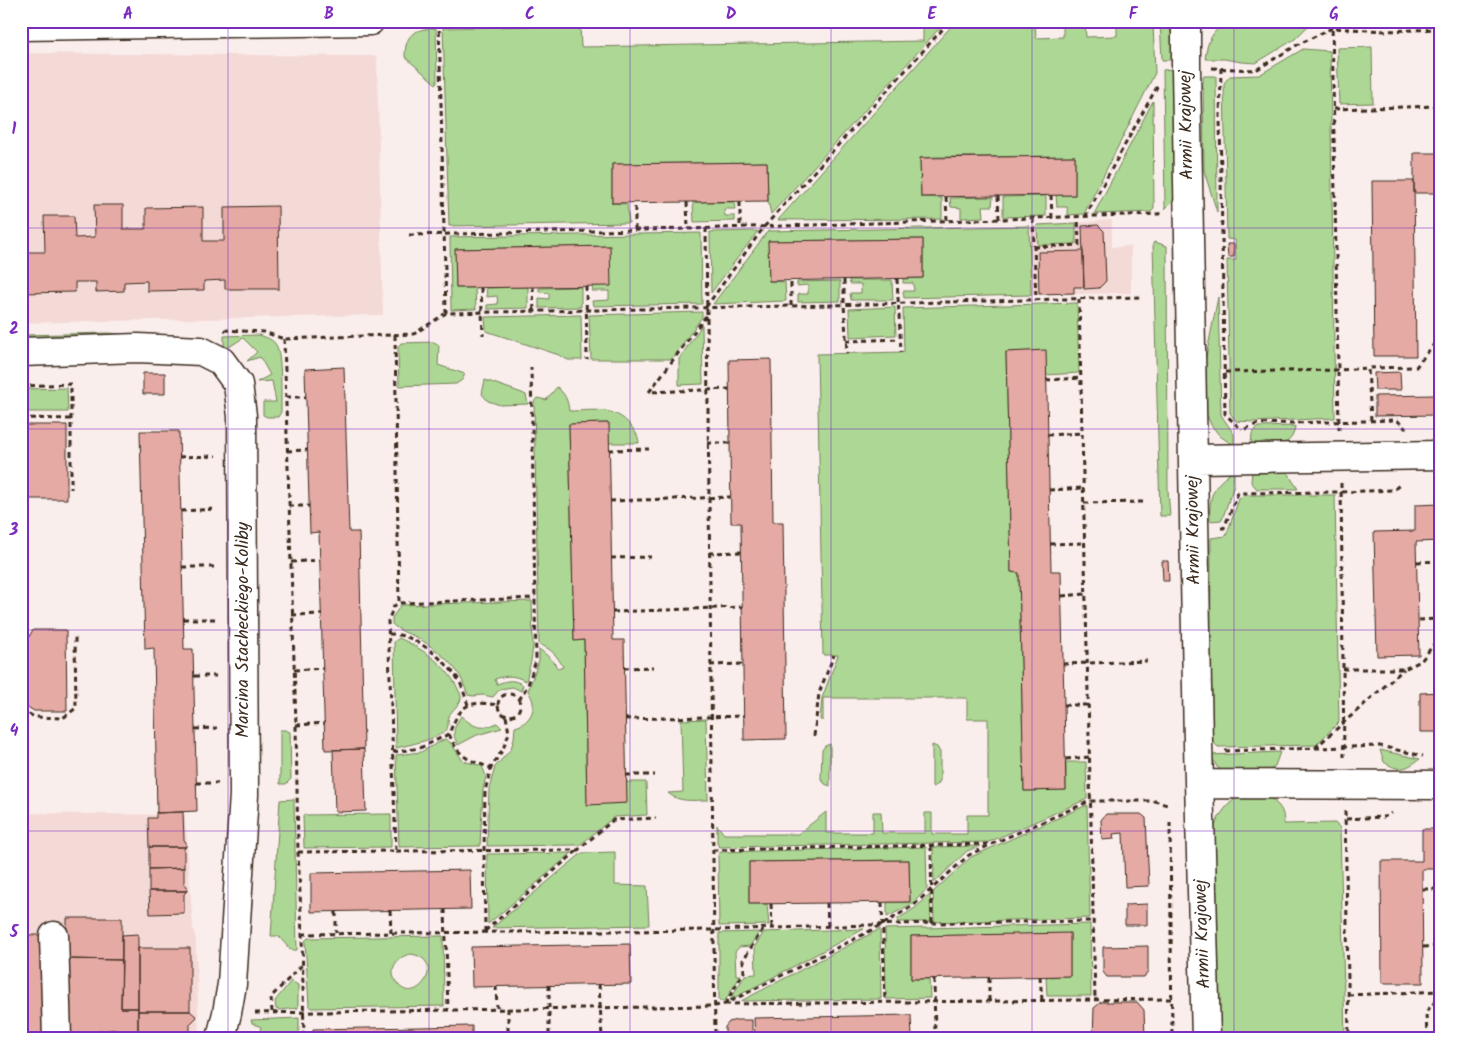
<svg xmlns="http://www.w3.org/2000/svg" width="1462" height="1059" font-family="Kalam,sans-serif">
<rect width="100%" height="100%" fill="#faeeed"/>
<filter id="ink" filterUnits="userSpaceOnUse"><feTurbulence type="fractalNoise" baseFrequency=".02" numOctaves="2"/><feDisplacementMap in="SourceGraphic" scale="10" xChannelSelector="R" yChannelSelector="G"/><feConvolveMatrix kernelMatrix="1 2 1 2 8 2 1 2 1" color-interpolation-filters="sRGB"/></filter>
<g filter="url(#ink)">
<!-- built -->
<path fill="#f4dad7" d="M21 53 377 56 383 315 21 323Z
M1112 220V247L1131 246V293L1031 295 1029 226Z
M21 813 185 815 193 927 196 941 199 1038H21Z"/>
<!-- green -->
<path fill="#add794" stroke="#748059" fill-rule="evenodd" d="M923 21H946L771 214 768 201 767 162 612 164V203L627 204 629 223 449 226 443 28 580 25 581 47 923 41Z
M956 21H1035L1036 38 1063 37V21H1085L1086 37 1117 36V21H1152L1153 22 1155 73 1084 214 1068 215 1067 207H1057L1056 195H1075V156L935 157 920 158 921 197 942 198V219L778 220Z
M1160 21H1163C1176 34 1173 43 1174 60H1162Z
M1227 21H1313L1295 39 1256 63 1242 62 1224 59H1205C1207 41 1212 32 1227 21Z
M436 28 437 83 436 84 405 57C405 34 414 29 436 28Z
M1372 47 1373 103 1339 104 1337 48Z
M1303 49 1330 51 1335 418 1253 422 1236 421 1230 413 1227 260H1236L1235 240 1227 239 1224 83 1230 76 1259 75Z
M1174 69 1176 192 1172 202 1165 209 1163 70Z
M1203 76H1216L1217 212 1204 171Z
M1153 101 1154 209 1151 212 1094 214Z
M1046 196V216L1003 217V197Z
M993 197 992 206H983L984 217 961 218V208L951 207 950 198Z
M693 202H734L735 209H724L725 216H735V221L694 222Z
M1076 223V244L1038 245 1037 225Z
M1029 226 1031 295 904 298 903 291H914L913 283H903V279L923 278V239L769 241V281L785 282 786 301 713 304 768 231Z
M758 231 711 293 710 232Z
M701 233 702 304 593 306 592 301 609 300V291H592L593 286 610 246 456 249V288H475L476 309 451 310 450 237Z
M1155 242 1167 246 1168 491 1170 516H1160L1153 243Z
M849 280H892L893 300H851L850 293H861V284H850Z
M840 281V301L798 302V294H808V285L797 286V282Z
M528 287V308L487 309V305L498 304 497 296 487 297 486 288Z
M581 287V307L539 308V298L549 299V293L539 292V288Z
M1218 297 1221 415 1234 434V444L1230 443 1220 436 1211 425 1206 413 1205 362Z
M1077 303 1079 373 1046 375 1045 351 1006 352 1011 572 1019 573 1024 791 1066 790V762H1086L1087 799 989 842 720 847 717 844V825L724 834H798L826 812V833H873V812H881L882 833H925V813H932V834H967V815H988V719H967V698H823V720H820L822 698 838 655H823L817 354 904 352 903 308Z
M895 307 896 335 850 337 849 309Z
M702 312V317L672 359H591L589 315Z
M581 315 582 360H568L559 355 486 331 485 317Z
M702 325 703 384 679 385V359Z
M108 333 135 335 21 339V335Z
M259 335C265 337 273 339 276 345 282 355 281 398 281 412L278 417H267L263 415V402H276L272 381 257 382 270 375 260 357 247 361 257 352 243 338 226 349 224 346V336Z
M434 342 439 345 438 365 465 374 462 380 456 384 399 386 398 347 401 343Z
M485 380 522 393 526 395 528 404 500 405 488 401 482 394Z
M557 387C565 394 568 400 569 411 593 411 614 405 631 426 635 431 639 437 639 443H609L608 423 569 424 574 640H584L587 804 626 803V782H646L647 815 614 817 580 845 487 846 489 789 495 767 511 749 514 738 515 727C525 725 535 714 533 703 533 699 530 695 528 691L539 660V649C547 655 553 660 558 669L563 667C557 655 551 649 539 644L534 402 537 398 546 400Z
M67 388 68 412H23V389Z
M1295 426C1293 451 1269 444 1251 445L1252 433 1258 427Z
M1285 469 1298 489H1257L1251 482 1252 470Z
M1234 471V485L1222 520 1210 521C1209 496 1212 485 1234 471Z
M1244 495H1335L1339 722 1316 745 1218 747 1210 739 1211 538 1226 536 1239 499Z
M21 513 26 516 22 549H21Z
M532 601 533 647 531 661 526 681C514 675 507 675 495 679L497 684C508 680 514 679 523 685L521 691 513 687 500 689 493 697 483 695 473 696 468 695C464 686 462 677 456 670 448 659 428 643 416 637 407 633 399 631 392 624V618L401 605Z
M399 638C423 649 447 665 458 689 459 691 461 695 461 696 462 704 452 709 449 716 447 722 450 729 443 733 429 741 412 744 396 748L394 642Z
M461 716C474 727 481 731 497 723L502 728 477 735 458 745C451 732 454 728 461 716Z
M706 719 708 800C694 800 679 803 668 793L683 792 681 720Z
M280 730H285L290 732 291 779 286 784H280Z
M445 739 451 743 463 761 482 766 486 776 483 790 480 846 399 847 396 755 421 752Z
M830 744V786L825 784 821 779 822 750 825 746Z
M932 745 937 747 940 752V781L937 785 932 787Z
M1380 750 1420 759C1407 768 1400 773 1384 762Z
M1280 752 1275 766 1270 770 1223 771 1217 767 1211 755Z
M1241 796H1268C1279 806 1284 808 1284 824L1335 823 1340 828 1345 1038H1220L1214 846C1214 839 1213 831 1215 826 1219 814 1230 800 1241 796Z
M294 799 297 950H291L278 936H271L280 800Z
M1087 805 1090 918 934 922 933 892 971 857Z
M391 814V847L304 848 303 815Z
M980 846 967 851 934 883 933 847Z
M926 847 927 889 912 904 887 917V902H910L909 860 749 862V904H767L769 925 719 926 718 855 721 852Z
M615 852V885L647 886 649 925 492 928 582 853Z
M572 853 488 924 487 854Z
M930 895 931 922H897L898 919 915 908Z
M1090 924 1091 996H1047L1046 977 1070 976V934L911 936V979H929L930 998 886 999 885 929Z
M864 929 730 1000 745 975 756 974 755 946 764 932Z
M880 929 881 999 741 1001Z
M759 932 750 946 739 947 735 952 736 975H741L725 1001H719V933Z
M443 936 444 1006 312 1008 309 1005 305 941 308 938ZM411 954C449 960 415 1009 397 983 387 970 397 956 411 954Z
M291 981 298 985V1008L279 1010 276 1009 275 1001Z
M299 1018V1038H258L261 1027 252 1023 251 1020Z"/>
<!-- building -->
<path fill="#e5aaa4" stroke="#3b2a1e" d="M1414 153H1441V193H1414Z
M1075 156V195L921 197 920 158Z
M767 162 768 201 612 203V164Z
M1372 181H1414L1416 356H1374Z
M94 205H123V229H146V208L203 207V241H224V207L278 206 279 289H225V280L204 281V290L147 291V281L124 282V291L96 292V282H75V292L21 293V252H45L44 216H74L75 238 95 237Z
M1098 225 1104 231 1106 281 1099 288 1084 289 1082 226Z
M923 239V278L769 281 768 241Z
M1227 244H1234V257H1228Z
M610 246 611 286 456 288 455 249Z
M1083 251 1084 287H1074V293L1039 294 1038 252Z
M1046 350 1051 571H1061L1066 790 1024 791 1019 573 1011 572 1006 352Z
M771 359 773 522H783L786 739 744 740 741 523H731L729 360Z
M344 367 349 532H359L364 749 325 750 319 532 310 533 305 369Z
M1400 372 1401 390H1375L1374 373Z
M143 373H165V394H143Z
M1436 395 1437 415 1375 416V396Z
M609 423 613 640H624L627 803 587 805 584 640 574 641 569 424Z
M21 425H67V499H21Z
M140 431H179L184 649H193L197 811 157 813 154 648 145 649Z
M1441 504V541L1416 542 1419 655 1377 656 1374 532 1415 531V505Z
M1162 561H1168L1169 581H1163Z
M33 630H66L67 711H34L21 703V640L25 643Z
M1441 692V732H1420V693Z
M364 749 366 811 335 812 333 750Z
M156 812H157V813L183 812 184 840 186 842V847H149L148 818H156Z
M1106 814H1141L1146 818 1149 886 1125 887 1123 833 1113 834 1114 839 1102 840 1101 820Z
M1422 829H1441V869H1422L1423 983H1382L1381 861H1422Z
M149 847H186L184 849V868L149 869Z
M909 860 910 902 749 904V862Z
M184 868V884L187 886V891H149V869Z
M470 870 471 909 311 912V873Z
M149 891H187L184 894V913L150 914Z
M1147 904V925H1125V905Z
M67 918H122V960L67 959Z
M1070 933V976L911 979V936Z
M138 934V1008H121L122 935Z
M21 935H48V1036H21Z
M630 944 631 984 472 987 471 947Z
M1148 946V972L1144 977H1107L1103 972V947Z
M138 948H190V1011H138Z
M67 959 122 960 121 1008H138V1035L126 1036 117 1029 67 1035Z
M1101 1002H1137L1144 1010 1145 1038H1093L1094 1008Z
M138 1011H190L197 1017 190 1024V1034L138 1035Z
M911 1015 912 1038H755L754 1018Z
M1435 1016H1441V1038H1436Z
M736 1020H752V1038H725V1027L729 1022Z
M472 1026V1038H313V1029Z"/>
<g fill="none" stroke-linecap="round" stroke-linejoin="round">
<!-- minor casing -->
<g stroke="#3b2a1e" stroke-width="31">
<path id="minor" d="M1186 21V68L1198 744 1206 1038
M21 26 370 21
M21 352 138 348 201 351 221 361 238 384 242 416 244 795 232 984 227 1013 221 1038
M1194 459 1441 455
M1199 784 1441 785
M54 936 57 1038"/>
</g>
<!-- path -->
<path stroke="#3b2a1e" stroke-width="3" stroke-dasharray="5 4" stroke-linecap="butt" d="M439 21 446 313
M1332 21 1339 430
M1212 68 1256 70 1297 45 1332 28 1385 31 1441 29
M1221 68 1220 118 1225 414 1242 430
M1334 109 1441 106
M1051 195 1052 218
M998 196 999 219
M946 197 947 221
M687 202 688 229
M740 202V227
M1085 217 1158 85
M1033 218 1036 300
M706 228 715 1038
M635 230V203
M409 235 688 229 1159 214V210
M1034 247 1079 245 1078 217
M897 279 901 352
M844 280V304L847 353
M586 286 587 360
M533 287 534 312
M481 288 483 335
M1079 299 1095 1000
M791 306V281
M706 307 764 227 950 21
M706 316 649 392 729 389
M224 330 264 332 284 339 414 334 446 313 791 306 1141 297
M395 335 399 603
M284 339 296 725 298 852 302 934 304 1038
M846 341 900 339
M1225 372 1338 370 1368 368
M1046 380 1081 378
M21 386 71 384V489
M286 397H306
M21 418 71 419
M1371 420 1368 368 1416 367 1441 335
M1245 429 1257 424 1397 420 1406 429
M1047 435 1082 433
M707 443H730
M609 450 649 449
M287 451 308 450
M179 457 216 456
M1341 483 1344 757
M1049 490 1083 488
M610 501 730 497
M1084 503 1143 502
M289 506H309
M181 511 215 509
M1221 528H1224L1238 493 1341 492 1394 490 1401 483
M1050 544 1084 543
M709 553 742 552
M611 558 651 557
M291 562 320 560
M1417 562 1441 561
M182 567H216
M1062 596 1085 594
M613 612 742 607
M292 615 322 614
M183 619H217
M1419 620 1441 619
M389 634C413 633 442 657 456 676 462 684 465 696 468 705
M1063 664 1147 661
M710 665 743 664
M624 668 653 667
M1343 669H1404L1421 661 1441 635
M294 670 323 668
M194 676H216
M498 705a11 11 0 1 1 22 0a11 11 0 1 1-22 0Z
M519 700 528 685 536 660 531 367
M1064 705H1088
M21 709 34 717 63 718 76 708 75 637
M625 719 744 716
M296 725 325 723
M195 729 217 728
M449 734C460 759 467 759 491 768
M814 736 819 693 834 655
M1315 748 1404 669
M1225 751 1380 746 1423 756
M393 752 420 748 449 734C460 705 467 700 498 705
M1066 759 1089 757
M626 775H655
M196 783H218
M1345 811 1349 1038
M1346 819 1384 817 1391 813
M1170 822 1172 1038
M931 846 932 923
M713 850 990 844
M396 851 578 850 613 820 656 818
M298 852 396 851 388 621 394 606 399 603 535 598
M1423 889H1441
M827 903 828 926
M882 903 885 1002
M771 904 772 928
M445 909 448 1009
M390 910 391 933
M336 912V933
M485 931 578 850
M485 932 484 851 485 791 491 768 503 749 509 733 506 716
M302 934 714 930 932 923 1093 921
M1423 947 1441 946
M1040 977 1042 1000
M989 978V1001
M934 979 935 1038
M599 984 602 1038
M549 985V1038
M496 986 497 1008
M1348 995 1441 991
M725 1004 1172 999
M725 1004 744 972 743 960 763 929
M508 1008V1038
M272 1012 271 997 302 965
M255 1013 715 1006 725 1004 882 925 914 905 969 855 992 844 1090 801H1155L1170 806
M1427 1038 1426 1012 1441 995"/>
<!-- minor -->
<use href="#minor" stroke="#fff" stroke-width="28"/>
</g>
</g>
<!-- grid -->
<path fill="none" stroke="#7b2cbf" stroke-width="1" stroke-opacity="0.55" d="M228 21V1038M429 21V1038M630 21V1038M831 21V1038M1032 21V1038M1234 21V1038M21 228H1441M21 429H1441M21 630H1441M21 831H1441"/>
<g text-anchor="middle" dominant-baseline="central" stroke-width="4" stroke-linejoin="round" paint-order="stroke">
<!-- street labels -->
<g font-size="18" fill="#3b2a1e" stroke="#fff">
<text transform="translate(1187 125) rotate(-91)">Armii Krajowej</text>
<text transform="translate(1194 530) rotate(-91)">Armii Krajowej</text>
<text transform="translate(243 630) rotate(-90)">Marcina Stacheckiego-Koliby</text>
<text transform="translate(1203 934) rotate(-92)">Armii Krajowej</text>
</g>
</g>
<!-- margin -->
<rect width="1462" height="1059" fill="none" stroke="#fff" stroke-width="55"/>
<rect x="28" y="28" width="1406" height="1004" fill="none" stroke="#7b2cbf" stroke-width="2"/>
<g font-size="16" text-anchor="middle" font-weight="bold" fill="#7b2cbf">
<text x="128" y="19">A</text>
<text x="329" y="19">B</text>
<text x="530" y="19">C</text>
<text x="731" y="19">D</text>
<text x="932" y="19">E</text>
<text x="1133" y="19">F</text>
<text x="1334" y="19">G</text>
<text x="14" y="134">1</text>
<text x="14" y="334">2</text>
<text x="14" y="535">3</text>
<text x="14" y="736">4</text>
<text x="14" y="937">5</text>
</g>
</svg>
